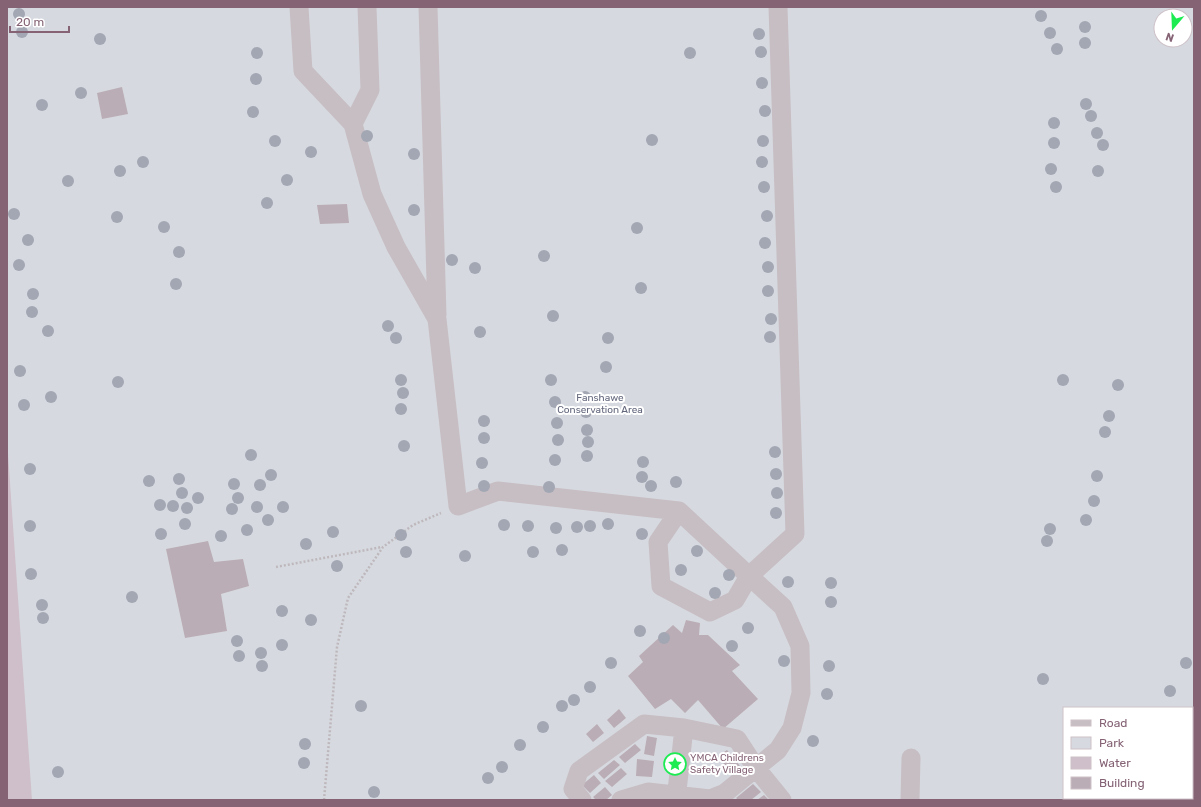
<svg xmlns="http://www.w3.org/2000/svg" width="1201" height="807" font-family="Rubik,sans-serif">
<rect width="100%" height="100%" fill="#f2f6f6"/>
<!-- green -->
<path fill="#d6dae0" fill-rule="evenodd" d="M7 7H1194V800H7ZM1161 16H1185V40H1161ZM1064 708H1192V798H1064Z"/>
<!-- water -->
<path fill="#cfbfca" d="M7 439 32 800H7Z"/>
<!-- building -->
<path fill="#bbadb5" d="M122 87 128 114 102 119 97 93Z
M347 204 349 223 320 224 317 205Z
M208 541 214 562 243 559 249 586 221 594 227 631 185 638 166 549Z
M686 620 700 623 699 635H708L740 665 732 671 758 699 723 729 698 700 685 713 671 699 655 709 628 676 643 662 639 656 673 625 682 633Z
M619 709 626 718 614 728 607 720Z
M597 724 604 733 593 742 586 734Z
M647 736 657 738 654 756 644 754Z
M635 744 641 750 625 763 619 757Z
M727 750 740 766 730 772 718 756Z
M637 759 654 761 652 777 636 776Z
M614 760 620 765 604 779 598 773Z
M621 768 627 774 612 787 605 781Z
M594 775 601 783 590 793 582 785Z
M753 784 761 792 751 800H738L736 798Z
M605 787 612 795 606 800H596L593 797Z
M764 795 769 800H757Z"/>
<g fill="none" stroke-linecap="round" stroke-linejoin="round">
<!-- path -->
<path stroke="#beb8bc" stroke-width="2.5" stroke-dasharray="2 2" stroke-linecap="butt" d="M276 567 382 547
M324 800 337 647 348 598 383 547 413 525 441 513"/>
<!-- minor -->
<path stroke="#c7bec3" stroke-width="19" d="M299 7 303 71 353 124 372 194 396 247 437 319 458 506 498 491 679 511 749 576 795 534 778 7
M428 7 437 315
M353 124 370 90 367 7
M1194 771V770
M582 800 573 789 579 771 644 724 684 728 737 739 756 768 782 800
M621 800 648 792 710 799 725 793 778 750 792 728 801 693 800 646 783 607 749 576 735 600 710 612 661 586 658 542 679 511
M676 800 684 728
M910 800 911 758"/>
</g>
<!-- trees -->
<g fill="#a3a7b3">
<circle cx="19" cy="14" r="6"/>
<circle cx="1041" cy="16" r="6"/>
<circle cx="1085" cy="27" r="6"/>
<circle cx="22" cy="32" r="6"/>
<circle cx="1050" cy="33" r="6"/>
<circle cx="759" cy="34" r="6"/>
<circle cx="100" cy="39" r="6"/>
<circle cx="1085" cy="43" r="6"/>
<circle cx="1057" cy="49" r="6"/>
<circle cx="761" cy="52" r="6"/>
<circle cx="257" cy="53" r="6"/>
<circle cx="690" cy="53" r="6"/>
<circle cx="256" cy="79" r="6"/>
<circle cx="762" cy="83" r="6"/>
<circle cx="81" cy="93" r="6"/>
<circle cx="1086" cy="104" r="6"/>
<circle cx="42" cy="105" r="6"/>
<circle cx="765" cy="111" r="6"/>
<circle cx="253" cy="112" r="6"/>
<circle cx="1091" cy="116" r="6"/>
<circle cx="1054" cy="123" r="6"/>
<circle cx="1097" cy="133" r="6"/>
<circle cx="367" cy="136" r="6"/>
<circle cx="652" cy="140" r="6"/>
<circle cx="275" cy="141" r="6"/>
<circle cx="763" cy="141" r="6"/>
<circle cx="1054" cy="143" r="6"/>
<circle cx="1103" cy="145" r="6"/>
<circle cx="311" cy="152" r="6"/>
<circle cx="414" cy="154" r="6"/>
<circle cx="143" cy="162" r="6"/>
<circle cx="762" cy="162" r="6"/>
<circle cx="1051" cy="169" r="6"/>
<circle cx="120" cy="171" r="6"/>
<circle cx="1098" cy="171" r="6"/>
<circle cx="287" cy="180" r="6"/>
<circle cx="68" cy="181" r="6"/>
<circle cx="764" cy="187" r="6"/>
<circle cx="1056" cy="187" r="6"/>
<circle cx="267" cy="203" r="6"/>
<circle cx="414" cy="210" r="6"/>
<circle cx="14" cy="214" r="6"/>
<circle cx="767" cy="216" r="6"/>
<circle cx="117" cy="217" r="6"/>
<circle cx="164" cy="227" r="6"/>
<circle cx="637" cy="228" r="6"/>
<circle cx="28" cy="240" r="6"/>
<circle cx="765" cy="243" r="6"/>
<circle cx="179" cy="252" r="6"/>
<circle cx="544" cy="256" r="6"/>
<circle cx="452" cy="260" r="6"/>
<circle cx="19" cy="265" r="6"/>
<circle cx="768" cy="267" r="6"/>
<circle cx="475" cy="268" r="6"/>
<circle cx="176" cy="284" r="6"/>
<circle cx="641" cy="288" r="6"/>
<circle cx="768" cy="291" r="6"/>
<circle cx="33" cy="294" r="6"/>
<circle cx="32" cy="312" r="6"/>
<circle cx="553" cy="316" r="6"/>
<circle cx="771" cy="319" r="6"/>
<circle cx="388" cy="326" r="6"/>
<circle cx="48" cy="331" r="6"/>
<circle cx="480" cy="332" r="6"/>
<circle cx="770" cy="337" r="6"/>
<circle cx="396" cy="338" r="6"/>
<circle cx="608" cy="338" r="6"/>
<circle cx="606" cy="367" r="6"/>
<circle cx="20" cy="371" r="6"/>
<circle cx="401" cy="380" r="6"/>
<circle cx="551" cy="380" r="6"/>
<circle cx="1063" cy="380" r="6"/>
<circle cx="118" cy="382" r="6"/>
<circle cx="1118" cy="385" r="6"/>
<circle cx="403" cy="393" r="6"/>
<circle cx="51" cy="397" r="6"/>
<circle cx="585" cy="397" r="6"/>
<circle cx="555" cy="402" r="6"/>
<circle cx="24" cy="405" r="6"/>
<circle cx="401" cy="409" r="6"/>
<circle cx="586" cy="412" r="6"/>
<circle cx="1109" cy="416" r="6"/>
<circle cx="484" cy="421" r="6"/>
<circle cx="557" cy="423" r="6"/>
<circle cx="587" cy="430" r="6"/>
<circle cx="1105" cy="432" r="6"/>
<circle cx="484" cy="438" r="6"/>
<circle cx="558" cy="440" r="6"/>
<circle cx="588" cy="442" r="6"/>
<circle cx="404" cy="446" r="6"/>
<circle cx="775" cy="452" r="6"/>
<circle cx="251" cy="455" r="6"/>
<circle cx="587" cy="456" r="6"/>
<circle cx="555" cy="460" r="6"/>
<circle cx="643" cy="462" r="6"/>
<circle cx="482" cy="463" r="6"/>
<circle cx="30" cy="469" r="6"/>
<circle cx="776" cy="474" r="6"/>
<circle cx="271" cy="475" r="6"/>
<circle cx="1097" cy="476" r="6"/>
<circle cx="642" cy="477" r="6"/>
<circle cx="179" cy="479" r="6"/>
<circle cx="149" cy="481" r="6"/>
<circle cx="676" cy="482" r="6"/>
<circle cx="234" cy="484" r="6"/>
<circle cx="260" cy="485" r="6"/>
<circle cx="484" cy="486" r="6"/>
<circle cx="651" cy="486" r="6"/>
<circle cx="549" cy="487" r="6"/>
<circle cx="182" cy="493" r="6"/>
<circle cx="777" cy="493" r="6"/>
<circle cx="198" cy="498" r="6"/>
<circle cx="238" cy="498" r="6"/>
<circle cx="1094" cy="501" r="6"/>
<circle cx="160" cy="505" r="6"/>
<circle cx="173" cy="506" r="6"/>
<circle cx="257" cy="507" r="6"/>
<circle cx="283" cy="507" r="6"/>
<circle cx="187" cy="508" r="6"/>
<circle cx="232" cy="509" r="6"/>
<circle cx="776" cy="513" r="6"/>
<circle cx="268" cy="520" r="6"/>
<circle cx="1086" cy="520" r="6"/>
<circle cx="185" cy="524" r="6"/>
<circle cx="608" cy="524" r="6"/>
<circle cx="504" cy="525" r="6"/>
<circle cx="30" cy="526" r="6"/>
<circle cx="528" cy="526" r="6"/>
<circle cx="590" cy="526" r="6"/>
<circle cx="577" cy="527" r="6"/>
<circle cx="556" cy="528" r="6"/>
<circle cx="1050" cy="529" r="6"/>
<circle cx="247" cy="530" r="6"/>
<circle cx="333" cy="532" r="6"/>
<circle cx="161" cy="534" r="6"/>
<circle cx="642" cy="534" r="6"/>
<circle cx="401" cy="535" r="6"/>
<circle cx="221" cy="536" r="6"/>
<circle cx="1047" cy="541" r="6"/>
<circle cx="306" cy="544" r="6"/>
<circle cx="562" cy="550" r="6"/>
<circle cx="697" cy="551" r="6"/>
<circle cx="406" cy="552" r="6"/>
<circle cx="533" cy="552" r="6"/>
<circle cx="465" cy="556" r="6"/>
<circle cx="337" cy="566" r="6"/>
<circle cx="681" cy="570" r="6"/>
<circle cx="31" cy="574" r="6"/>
<circle cx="729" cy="575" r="6"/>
<circle cx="788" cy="582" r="6"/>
<circle cx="831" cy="583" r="6"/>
<circle cx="715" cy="593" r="6"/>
<circle cx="132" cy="597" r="6"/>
<circle cx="831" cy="602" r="6"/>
<circle cx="42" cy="605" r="6"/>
<circle cx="282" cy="611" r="6"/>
<circle cx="43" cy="618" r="6"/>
<circle cx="311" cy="620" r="6"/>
<circle cx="748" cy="628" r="6"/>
<circle cx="640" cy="631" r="6"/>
<circle cx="664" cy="638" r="6"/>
<circle cx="237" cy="641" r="6"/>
<circle cx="282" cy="645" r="6"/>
<circle cx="732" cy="646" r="6"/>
<circle cx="261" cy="653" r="6"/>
<circle cx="239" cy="656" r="6"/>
<circle cx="784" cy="661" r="6"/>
<circle cx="611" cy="663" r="6"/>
<circle cx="1186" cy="663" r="6"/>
<circle cx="262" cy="666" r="6"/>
<circle cx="829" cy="666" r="6"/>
<circle cx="1043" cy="679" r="6"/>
<circle cx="590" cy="687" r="6"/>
<circle cx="1170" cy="691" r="6"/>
<circle cx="827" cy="694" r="6"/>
<circle cx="574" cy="700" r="6"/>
<circle cx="361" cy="706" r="6"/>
<circle cx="562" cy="706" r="6"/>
<circle cx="543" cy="727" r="6"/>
<circle cx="813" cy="741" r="6"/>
<circle cx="305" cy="744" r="6"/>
<circle cx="520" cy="745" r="6"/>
<circle cx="304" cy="763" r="6"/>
<circle cx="502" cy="767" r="6"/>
<circle cx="58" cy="772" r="6"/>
<circle cx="488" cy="778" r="6"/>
<circle cx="374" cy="792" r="6"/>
</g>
<!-- icons -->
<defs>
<g id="sight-ring" transform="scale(1.15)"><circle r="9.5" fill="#fff" stroke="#1deb52" stroke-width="1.5"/><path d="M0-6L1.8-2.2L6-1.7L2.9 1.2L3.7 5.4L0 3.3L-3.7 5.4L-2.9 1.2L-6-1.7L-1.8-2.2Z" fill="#1deb52"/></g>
</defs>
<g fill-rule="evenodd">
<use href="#sight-ring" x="675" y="764"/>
</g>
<g text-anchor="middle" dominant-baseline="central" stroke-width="4" stroke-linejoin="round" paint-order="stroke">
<!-- park labels -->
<g font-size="10" fill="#63677c" stroke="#fff">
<text x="600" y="398">Fanshawe<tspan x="600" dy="12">Conservation Area</tspan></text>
</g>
<!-- poi labels -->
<g font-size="10" fill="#856375" stroke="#fff" text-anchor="start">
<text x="690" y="758">YMCA Childrens<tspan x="690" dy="12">Safety Village</tspan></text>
</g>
</g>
<!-- border -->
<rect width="1201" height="807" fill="none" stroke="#856375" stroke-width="16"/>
<!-- legend -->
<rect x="1063" y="707" width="130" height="92" fill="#ffffff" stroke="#cec1c8"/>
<rect x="1071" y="720" width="20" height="6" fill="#c7bec3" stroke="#cec1c8"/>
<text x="1099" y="727" font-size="12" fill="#856375">Road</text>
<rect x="1071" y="737" width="20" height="12" fill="#d6dae0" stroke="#cec1c8"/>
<text x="1099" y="747" font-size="12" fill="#856375">Park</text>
<rect x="1071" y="757" width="20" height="12" fill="#cfbfca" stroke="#cec1c8"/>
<text x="1099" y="767" font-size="12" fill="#856375">Water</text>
<rect x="1071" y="777" width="20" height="12" fill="#bbadb5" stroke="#cec1c8"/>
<text x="1099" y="787" font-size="12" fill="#856375">Building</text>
<!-- north arrow -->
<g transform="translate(1173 28) rotate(199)"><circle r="19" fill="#ffffff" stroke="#cec1c8"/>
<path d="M0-3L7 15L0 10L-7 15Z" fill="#1deb52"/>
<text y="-6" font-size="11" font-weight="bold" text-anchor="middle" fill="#856375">N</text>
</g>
<!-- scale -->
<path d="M10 26v6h59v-6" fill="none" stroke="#856375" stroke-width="2"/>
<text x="16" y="26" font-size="12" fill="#856375" stroke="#ffffff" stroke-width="3" paint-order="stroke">20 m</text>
</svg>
